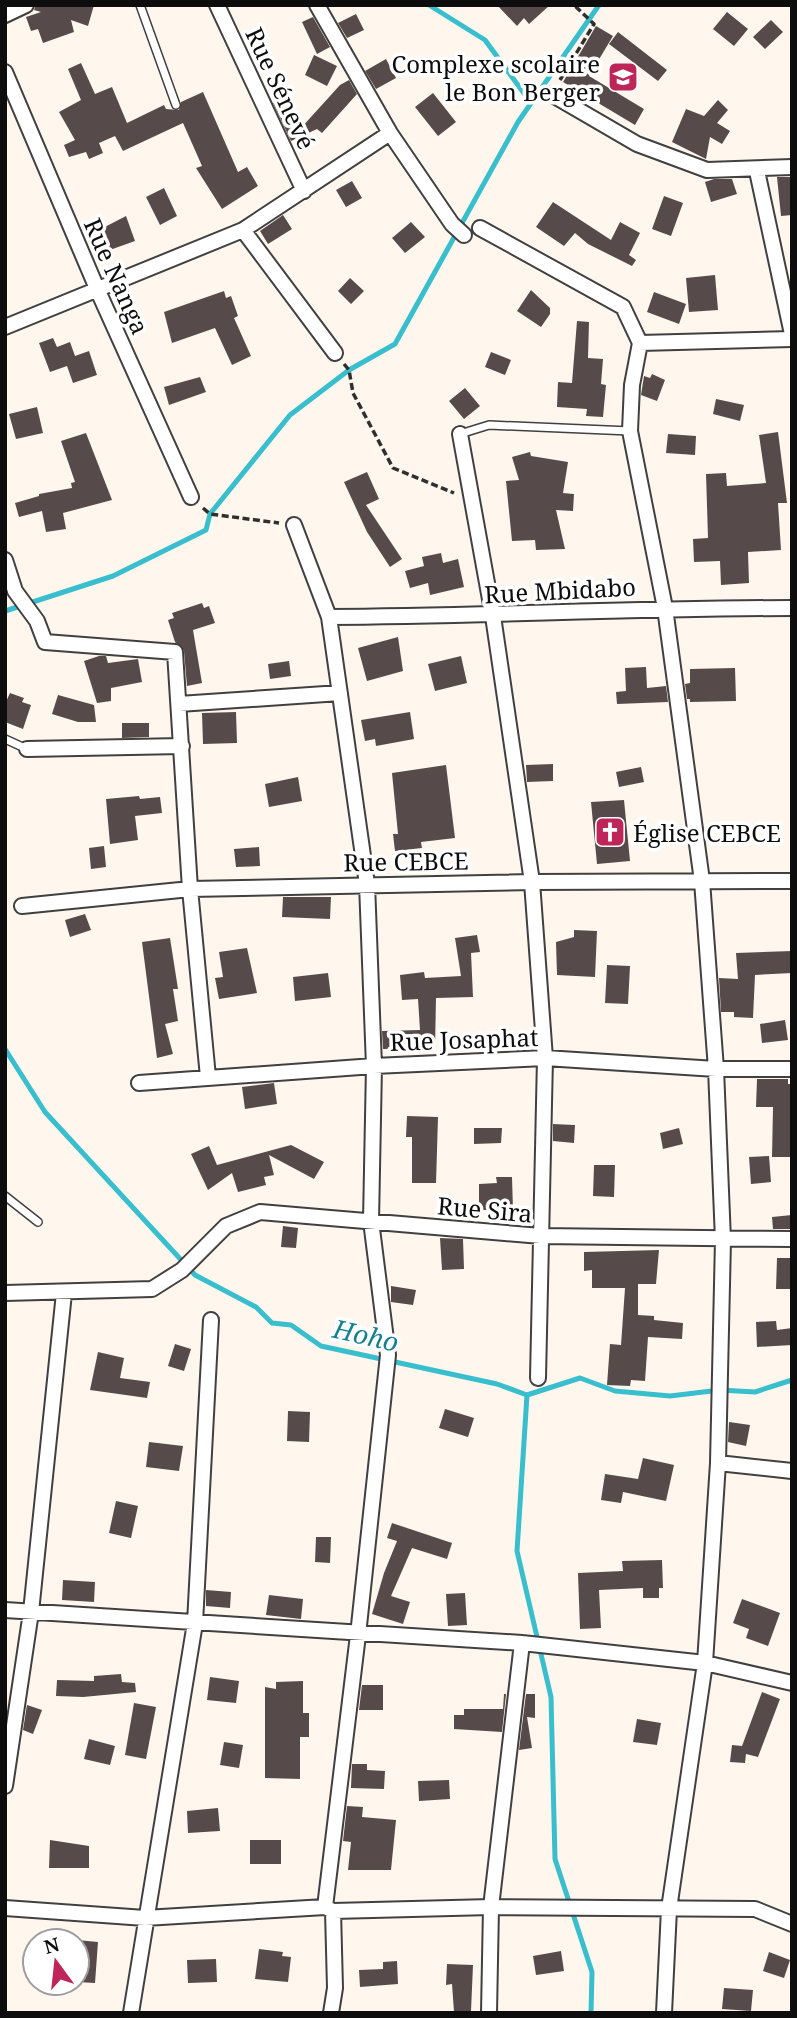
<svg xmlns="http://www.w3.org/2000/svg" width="797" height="2018" font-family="'Noto Serif',serif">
<rect width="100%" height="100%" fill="#fff7ee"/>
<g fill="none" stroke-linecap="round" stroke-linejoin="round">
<!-- stream -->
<path stroke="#39becd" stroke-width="5" d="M429 5 485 40 531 103
M5 611 113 576 206 530 210 514 290 415 349 370 395 344 518 122 599 5
M5 1049 45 1112 195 1275 256 1307 272 1323 291 1325 321 1346 497 1384 527 1395 580 1378 615 1391 670 1396 720 1390 755 1392 792 1380
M527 1395 517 1551 551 1697 555 1859 592 1972 591 2013"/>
</g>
<!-- building -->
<path fill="#564b4a" d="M36 5H94L88 26 71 20 74 32 43 43 38 29 31 31 26 17 41 12 34 10Z
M497 5H550L529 24 524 18 517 26Z
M727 12 748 29 734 46 713 29Z
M356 14 364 30 347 38 338 23Z
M313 17 330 47 317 54 302 22Z
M771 20 783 32 765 49 753 37Z
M596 26 613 36 589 76 644 109 635 125 563 82Z
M618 32 667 70 658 81 609 44Z
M314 55 337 66 327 86 305 75Z
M386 59 396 78 376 89 365 71Z
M81 63 95 94 112 87 127 123 164 105 166 109 179 110 181 102 203 92 238 172 247 167 258 186 222 209 196 168 202 166 183 123 123 151 115 136 99 143 103 153 89 159 86 152 69 157 64 145 75 140 59 112 81 100 68 69Z
M349 80 357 94 322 133 317 129 291 141 273 103 285 97 301 128 340 85Z
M433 93 456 122 438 136 415 107Z
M718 100 728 110 717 123 730 131 722 144 710 137 706 159 672 142 686 109 704 116Z
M777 177H792V215L781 216Z
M714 179H732L737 194 711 202 705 182Z
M352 181 362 198 346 207 336 190Z
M164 188 177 216 160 225 146 197Z
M664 196 683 203 671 236 652 229Z
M553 202 611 240 620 222 640 233 629 255 636 260 632 266 588 244 575 233 564 246 536 227Z
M283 215 292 229 268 244 260 231Z
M126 216 135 241 107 251 99 230Z
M411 222 425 237 405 253 392 238Z
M715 275 718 310 689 312 686 278Z
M350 278 364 291 351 304 338 291Z
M531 290 550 308V314L541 327 517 311Z
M224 291 226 298 231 296 238 316 234 318 251 356 232 365 215 328 172 343 164 312Z
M654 292 686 304 679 324 647 312Z
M577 321 589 322 588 358 603 359 601 384 606 385 603 417 586 416 587 409 557 407 558 382 572 383Z
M53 338 57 347 70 342 75 356 89 351 97 375 73 383 67 366 50 372 39 343Z
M491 352 511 360 505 375 485 367Z
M652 374 665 380 657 401 641 395 644 376 650 378Z
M200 377 206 392 169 405 164 387Z
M465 388 480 406 464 419 449 401Z
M716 399 744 405 740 421 713 414Z
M37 407 43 433 16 439 9 414Z
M778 432 787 503H778L781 550 748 552 749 583 721 585 720 561 694 562 693 539 708 538 706 474 726 473 727 486 766 483 759 435Z
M86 433 112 500 63 513 66 529 46 532 42 511 19 517 15 503 39 496V494L72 488 71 483 75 482 61 441Z
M668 434 696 436 695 455 666 453Z
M530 452 531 456 568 462 563 493 574 494 573 511 556 510 565 549 536 550 535 540 512 541 506 481 519 480 512 457Z
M367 472 379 499 366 505 402 559 390 567 367 532 344 482Z
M441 553 443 563 458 559 464 587 430 595 428 583 410 588 405 571 424 566 422 557Z
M202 603 204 608 209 606 215 623 193 630 202 683 187 686 184 651 175 642 168 620 174 618 172 613Z
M398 637 403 671 367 681 358 648Z
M99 656H106L108 663 138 659 142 682 111 688V701L97 703 84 661Z
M461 656 467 683 435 691 428 664Z
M289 661 291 676 270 679 268 664Z
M646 667 647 688 666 686 668 702 617 704 616 692 626 691 625 668Z
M735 668 736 701 690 702V699H687L685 684 690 683V669Z
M10 693 24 698 22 702 31 705 23 729 5 722V704Z
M58 695 94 705 96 722H78L52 714Z
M236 712 237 743 203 744 202 713Z
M410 712 414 739 376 746 375 739 365 741 361 720Z
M122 723H149V737L122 738Z
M553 764V781L527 782 526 765Z
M446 765 455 838 421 842 422 848 395 851 393 834H398L392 773Z
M641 767 644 782 619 787 616 772Z
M298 777 302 801 269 807 265 784Z
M139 796 140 799 160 797 162 813 135 816 138 840 110 844 106 799Z
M624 800 630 861 597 864 591 802Z
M104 846 106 867 91 869 89 848Z
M259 847 260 866 236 867 234 849Z
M283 897H331L330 919 282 917Z
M85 914 91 930 70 937 65 920Z
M574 930 597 931 595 977 557 975 556 942 574 937Z
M477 935 480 952 471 953 473 997 436 998 435 1049H383L382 1031 420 1030 418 999 402 1000 400 975 424 972 425 978 461 976 455 938Z
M170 938 178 989H173L178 1021 165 1024 173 1054 157 1058 142 942Z
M247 948 257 993 219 999 215 978 223 977 219 952Z
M792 951V973L755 975 753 1018 734 1017V1012H721L719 978 738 979 736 953Z
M607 965 630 966 628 1004 605 1003Z
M328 973 331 997 295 1001 293 977Z
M785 1020 788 1040 762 1043 760 1024Z
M757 1079H788V1084H792V1157H772L773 1107H756Z
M274 1083 277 1104 245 1109 242 1087Z
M407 1116 438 1117 436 1183H412V1137H406Z
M553 1124 575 1125 574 1143 553 1141Z
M474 1128H502L501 1143 474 1144Z
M679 1128 683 1144 663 1149 660 1133Z
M291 1145 324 1162 314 1179 269 1155 274 1175 264 1177 266 1185 238 1192 232 1173 208 1190 191 1154 209 1146 217 1165Z
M769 1156 771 1182 751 1184 749 1157Z
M594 1165H615L614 1197 593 1196Z
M496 1177H512L513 1210H479V1184L497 1183Z
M792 1215V1229H773L772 1217Z
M283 1226 298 1228 296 1248 281 1247Z
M440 1238 463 1239 464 1269 442 1270Z
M659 1250 656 1284H638V1315L654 1316V1320L683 1323 682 1339 648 1337 645 1381 631 1380 630 1386 607 1385 610 1344 621 1345 625 1288H592V1270L584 1271V1252Z
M777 1258H792V1289H776Z
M391 1286 416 1290 413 1305 391 1302Z
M776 1321 777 1330 792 1328V1345L757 1347 756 1322Z
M175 1344 191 1349 184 1371 168 1366Z
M98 1352 124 1358 120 1378 150 1382 147 1398 90 1390Z
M445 1409 474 1418 468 1437 439 1428Z
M288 1411 310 1412 309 1442 287 1441Z
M729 1422 750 1425 746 1446 728 1442Z
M149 1442 183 1446 179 1471 146 1467Z
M643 1458 674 1465 666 1501 623 1492 621 1503 601 1500 605 1474 638 1479Z
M116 1501 138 1506 131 1538 109 1533Z
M392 1523 452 1543 447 1559 412 1548 391 1596 410 1602 403 1624 372 1614 384 1573 397 1541 387 1538Z
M316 1537H331L330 1563 315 1562Z
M662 1560 663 1588H659V1598H643V1588L599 1590 601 1628 580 1629 578 1573 623 1571 622 1561Z
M63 1580 95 1582 94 1602 62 1600Z
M206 1590 231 1592 230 1608 206 1606Z
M465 1593 467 1625 448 1626 446 1594Z
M269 1595 303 1599 301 1619 266 1615Z
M742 1599 780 1613 768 1646 746 1638 749 1629 733 1623Z
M121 1674 122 1682 135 1683 136 1692 83 1697 56 1696 57 1680 94 1681V1676Z
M210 1677 239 1681 236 1703 207 1700Z
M303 1681V1713H309V1737H300V1779L265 1778V1687L276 1689V1682Z
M362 1685H383V1710H359Z
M762 1692 780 1699 758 1757 746 1754 745 1763 730 1762 732 1745 742 1746Z
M504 1694H506L502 1732 454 1729V1715H464V1709H503Z
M526 1694H535V1718L527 1717 532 1748 519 1750Z
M134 1703 156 1707 146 1759 125 1755Z
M27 1705 42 1710 33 1734 23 1730Z
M637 1719 661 1723 657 1745 633 1742Z
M89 1739 115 1746 110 1765 84 1759Z
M224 1742 243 1745 239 1768 220 1765Z
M352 1764H367V1770L385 1771 384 1789 351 1788Z
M449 1780 450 1799 419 1801 418 1781Z
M347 1806 363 1807 362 1817 396 1820 391 1870H348L351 1842 343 1841Z
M218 1808 220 1831 188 1833 187 1811Z
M50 1840 89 1846V1868H49Z
M250 1840H281V1864H250Z
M77 1940 98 1942 95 1983 77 1982Z
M259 1949 283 1952 282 1956 291 1957 288 1982 255 1979Z
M561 1951 564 1971 536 1975 533 1956Z
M769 1952 790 1960 784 1978 763 1971Z
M216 1959 217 1982 188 1983 187 1960Z
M397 1961 398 1984 360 1987 359 1970 383 1969V1962Z
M447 1964 473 1965 471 2011 454 2012 452 1984 446 1985Z
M724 1988 753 1990 751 2011 722 2009Z"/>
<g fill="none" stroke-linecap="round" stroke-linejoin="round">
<!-- service casing -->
<g stroke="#404040" stroke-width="10">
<path id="service" d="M140 5 176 105
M460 434 489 425 630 431
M5 739 27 749
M5 1196 38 1222"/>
</g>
<!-- minor casing -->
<g stroke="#404040" stroke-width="18">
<path id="minor" d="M217 5 304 191
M317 5 390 133 452 224 464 235
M5 15 26 5
M5 72 98 291 191 497
M551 94 637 144 707 170 792 167
M757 171 792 334
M480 228 623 307 640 343
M243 230 335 353
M5 327 243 230 390 133
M640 343 632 385 630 431 665 608 702 881 716 1069 723 1240 718 1463 705 1663 669 1909 664 2013
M640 343 792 339
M460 434 493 616 532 882 545 1058 538 1378
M294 525 329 617 367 884 374 1066 371 1221 388 1355 358 1635 325 1907
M5 560 15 591 37 621 45 642 175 652 190 889 208 1077
M329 617C484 616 637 608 792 608
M179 704 340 693
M27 749 182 746
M22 906 190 889 532 882 792 881
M139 1083 374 1066 545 1058 716 1069H792
M5 1293 152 1289 182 1270 226 1226 260 1212 541 1236 792 1239
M718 1463 792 1471
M5 1610 522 1643 705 1663 792 1683
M5 1786 31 1612 64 1293
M5 1908 145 1918 325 1907 333 1911 491 1907 755 1909 792 1924
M131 2013 195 1623 211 1320
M331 2013 335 1988 333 1911
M489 2013 491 1907 522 1643"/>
</g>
<!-- path -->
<path stroke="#2f2f2f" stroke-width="3.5" stroke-dasharray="7 3.5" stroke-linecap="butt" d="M560 80 594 24 574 5
M344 364 349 370 353 393 393 468 454 493
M203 508 210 514 279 523"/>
<!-- service -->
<use href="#service" stroke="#fff" stroke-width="7"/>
<!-- minor -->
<use href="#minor" stroke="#fff" stroke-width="14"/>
</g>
<!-- icons -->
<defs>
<g id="school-square" transform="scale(1.575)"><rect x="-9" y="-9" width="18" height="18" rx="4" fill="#be2559" stroke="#fff"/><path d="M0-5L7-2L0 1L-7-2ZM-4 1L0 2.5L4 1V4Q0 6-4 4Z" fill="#fff"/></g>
<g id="church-square" transform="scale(1.575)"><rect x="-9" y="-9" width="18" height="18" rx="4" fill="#be2559" stroke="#fff"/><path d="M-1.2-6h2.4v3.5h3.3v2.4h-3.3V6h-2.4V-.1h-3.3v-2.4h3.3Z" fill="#fff"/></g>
</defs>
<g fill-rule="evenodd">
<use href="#school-square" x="623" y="77"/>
<use href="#church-square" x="610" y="832"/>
</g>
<g text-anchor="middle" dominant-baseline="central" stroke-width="7" stroke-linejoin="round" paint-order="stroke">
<!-- poi labels -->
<g font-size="24" fill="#0d0d0d" stroke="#fff" text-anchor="end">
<text x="600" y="63">Complexe scolaire<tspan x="600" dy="28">le Bon Berger</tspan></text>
<text x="633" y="832" text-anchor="start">Église CEBCE</text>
</g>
<!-- street labels -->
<g font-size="24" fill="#0d0d0d" stroke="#fff">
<text transform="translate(281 88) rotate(65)">Rue Sénevé</text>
<text transform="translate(117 276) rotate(66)">Rue Nanga</text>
<text transform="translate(560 590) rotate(-3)">Rue Mbidabo</text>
<text transform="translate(406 861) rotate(-1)">Rue CEBCE</text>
<text transform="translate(464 1039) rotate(-2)">Rue Josaphat</text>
<text transform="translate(485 1209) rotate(5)">Rue Sira</text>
</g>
<!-- water labels -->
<g font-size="26" font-style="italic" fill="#168091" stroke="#fff">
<text transform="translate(366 1335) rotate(13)">Hoho</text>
</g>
</g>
<!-- border -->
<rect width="797" height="2018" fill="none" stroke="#0d0d0d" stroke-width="14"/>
<!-- north arrow -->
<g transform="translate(56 1962) rotate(345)"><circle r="33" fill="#ffffff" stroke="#9e9e9e" stroke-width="2"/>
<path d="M0-5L12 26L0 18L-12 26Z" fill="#be2559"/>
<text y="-10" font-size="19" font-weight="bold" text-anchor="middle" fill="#0d0d0d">N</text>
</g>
</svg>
